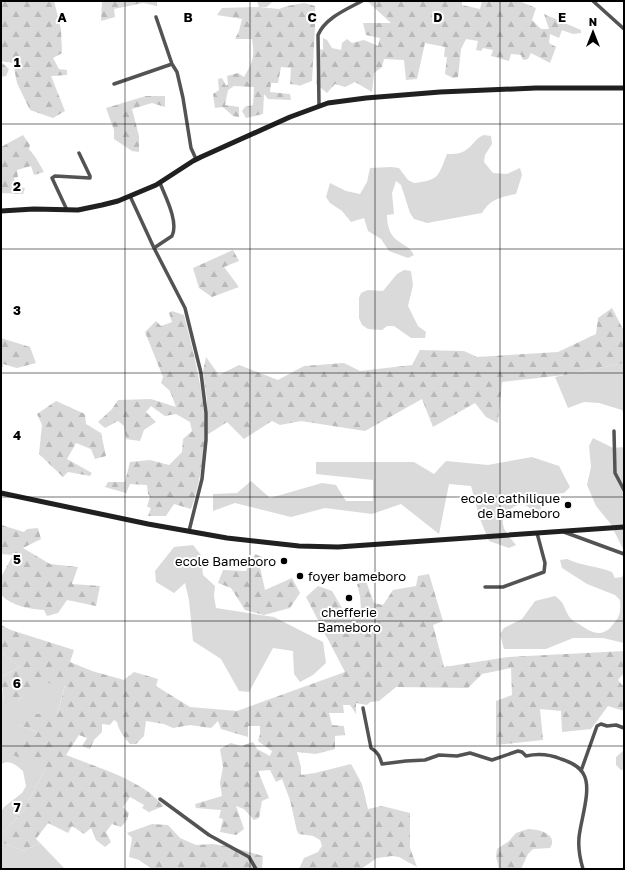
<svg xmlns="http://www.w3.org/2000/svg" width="625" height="870" font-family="'Golos Text',sans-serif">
<defs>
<pattern id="forest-firs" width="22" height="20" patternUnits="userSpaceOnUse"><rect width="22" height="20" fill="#dadada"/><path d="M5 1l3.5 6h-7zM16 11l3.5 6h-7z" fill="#b9b9b9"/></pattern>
</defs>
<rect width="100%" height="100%" fill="#fff"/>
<!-- green -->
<path fill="#dadada" d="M257 1H273L267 7H259Z
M484 135 491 136 492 144 485 155 484 162 493 173 507 174 520 168 522 175 516 194C501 197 490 199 482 213L427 223 414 219 410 213 401 185 396 181 392 193 394 214 387 215C387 221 388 229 392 235 397 243 408 244 414 255L408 258 389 251 381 239 368 231 364 218 351 222 342 211 330 203 326 197 330 183 346 191 360 194 367 182 370 168 391 167 399 168 408 180 414 183C439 180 438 177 447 154 454 154 461 154 466 150 474 145 474 139 484 135Z
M404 270 411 271 413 285 408 306 418 326 426 332 425 338H411L394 326H387L382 330 368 329 362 325 359 318V298L361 293 368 290 383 291 397 274Z
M624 363V414L622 410 599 403 584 402 568 408 555 377Z
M593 438 613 448 624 447V551L610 523 596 506 587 485 591 467 589 446Z
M532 457 559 466 570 487 564 493 542 495 541 509 534 512C524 501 517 503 507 512 504 516 502 519 503 524 504 532 511 539 516 545L509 548 489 541 480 519 471 486 449 484 439 534 401 504 372 514 325 508 291 517 235 503 213 511V494L237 493 251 481 270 498 322 483 336 485 346 501H373V480L316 474V462H414L434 474 446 461 488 465Z
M193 545 201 555 203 575 215 586 214 596 216 608 274 617 323 642 326 663 313 675 300 682 294 674 293 651 273 648 249 692 239 691 221 659 193 641 189 600 185 583 174 593 156 582 155 571 174 547Z
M567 559C582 566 597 566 612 572L615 578 622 577 624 571V643L603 638H573L546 649H504L500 634 504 628 522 619 535 601 555 596C566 603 564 611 571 619 573 621 577 623 579 624 589 631 600 638 610 628 620 617 621 614 620 600L615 595 587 584 562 568 560 560Z
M1 652 20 667 1 677Z
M38 680 65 685 57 714H29L18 725 38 732 35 736 45 769 24 810 1 835V812L4 807 22 793 26 786 23 771C16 765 10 759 1 764V683L4 701H18Z
M624 750V770H621L616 765V757Z
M1 842 23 851 40 843 65 869H1Z"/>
<!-- forest -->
<path fill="url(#forest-firs)" d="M1 1H54L61 29 62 53 53 58 59 69 67 70V75L51 76 65 111 53 118 30 110 17 83 13 63 1 61Z
M102 1H157V6L143 3 114 9 115 17 101 21Z
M367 1H462V5L480 9 482 1H519L536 8 532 20 541 29H549L544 14 581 30V33L573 34 562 30 559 38 550 34 549 43 556 47 550 63 531 53 528 59 523 60 521 55 511 54 509 61 491 56 493 50 483 48 481 51 476 50 478 41 466 39 461 49 458 77 453 78 445 74 447 57H444L445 47 425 43 417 79 406 80 404 60 384 59 382 67 374 73 372 92 355 82 345 87 335 84 327 93 316 84 320 49 323 50V38L327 40 332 48 341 50 342 43 347 39 352 43 364 40 378 46 380 38 366 35 363 23H391Z
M304 3 315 6V28L312 81 299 86 298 85 290 84 291 68 281 67 278 83H271L270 92 290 94 291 100 268 99 264 94 263 114 246 118 242 111 245 107 253 105 254 87 234 86 228 90 225 105 239 107V117L233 116 223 107 215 108 213 94 219 90 218 79 222 78 226 86 228 84 227 76 238 73 244 77C253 62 255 56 252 39H235L239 31 242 19 217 15 222 8 259 7 279 9 287 6Z
M1 62 9 69 6 76 1 77Z
M146 96H165V107L152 103 132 109 139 136V152L132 151 114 139V130L106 108Z
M23 135 30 145 29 149 36 158 44 172 34 175 31 166 17 170 18 177 14 178 17 187 25 188 23 194 1 193V147Z
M233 250 239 261 224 267 239 287 212 297 199 288 193 268Z
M612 308 624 331V363L565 375 502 382 498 423 486 417 475 403 433 427 422 399 365 431 301 421 280 425 272 421 244 439 227 422 207 435V400L203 372 206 357 219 375 239 365 278 380 304 366 344 363 360 371 412 365 420 350 464 351 477 357 558 352 596 334 598 318Z
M172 311 184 315C192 347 201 380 204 413 207 441 201 483 191 509L174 504 166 516H148L151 508 147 507 150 496 148 494 147 485 130 484 126 493 105 487 108 482H125L130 462 150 460 169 465 182 452 183 439 192 431 190 422 176 414 165 416 151 406 146 412 156 422 144 430 140 441 126 439 124 426 118 421 105 428 98 422 112 409 118 400 151 399 176 407 170 391 161 383 163 377 145 332 156 321 161 326 172 322 169 313Z
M1 338 30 347 36 363 17 368 3 364 1 375Z
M56 401 85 414 86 424 101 433 106 456 95 459 91 449 76 443 67 459 92 473 90 476 68 472 63 477 39 454 42 425 37 414Z
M1 525 24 532 27 529 38 528 41 539 23 548 50 564 78 567 72 584 100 586 96 606 67 600 58 613 47 616 44 610C29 609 12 606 1 595V577L13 555 1 554Z
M255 554 268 560 267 565 260 567 265 590 292 578 300 593 290 608 264 615 245 610 231 588 218 583 223 570 246 571Z
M429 574 443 621 433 625 444 667 508 657 624 651V673L618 680 624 687V711L608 706 591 729 562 732 561 711 540 709 543 740 496 745V701L512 695 511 668 482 674 468 688 396 687 379 701 370 702 367 705 356 703V714L350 705H343L344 713H329L332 725 344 726 345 735 335 736V749L316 754 297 752 301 767V775L315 773 351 764 362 784 368 809 382 806 410 813V848L417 867 399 857 392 856 377 858 361 869H299L304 858 318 852 322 846 320 840 313 836 299 834 297 831 290 800 282 779 276 782 270 770 258 771 269 798 262 801 259 818 254 820 244 809 236 806 244 829 236 835 220 832 223 819 219 818 221 810 196 808 195 804 222 796 220 783 223 767 220 749 231 743 241 746 253 742 257 749 270 756 272 751 258 741 260 734V726H248V737L221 729 218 721 211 728 190 725 173 728 164 724 146 721 144 736 136 744H130C124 737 119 731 117 722L114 720 110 725 102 724V732L94 740 90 749 82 746 87 738 79 735 66 755C94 766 125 775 150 793 155 797 159 802 164 806L149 812 142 808 144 805 130 797 123 807 129 813 127 820 121 827 112 824 106 832 111 842 105 847 96 840 91 828 84 834 72 826 68 833 48 823 36 839 40 843 23 851 1 842V835L24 810 45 769 13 755 24 734 35 736 38 732 18 725 17 721 29 714H57L65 686 38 681 18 701H4L1 677 20 667 1 652V625L11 630 74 650 70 662 92 671 124 680 134 672 158 679 156 686 190 707 237 711 345 672 306 597 318 586 332 591 345 613 361 609 360 596 357 584 366 581 374 603 383 605 393 590 416 586 418 576Z
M152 824 168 825 180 838 196 845 213 844 232 847 263 856 262 869H152L139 860 129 857 132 838 127 833Z
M528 829C538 829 559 834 550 848L533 849 528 854 521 869H499L496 856 497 849 509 841 516 833Z"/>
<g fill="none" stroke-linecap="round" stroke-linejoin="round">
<!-- street -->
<path stroke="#535353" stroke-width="3.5" d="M593 1 624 29
M156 17 172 64 177 72 183 98 191 148 196 159
M114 84 172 64
M319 105 318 35C325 18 347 9 362 1
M130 196 154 248 185 308 201 373 206 413V440L202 479 189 531
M67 210 52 178 55 176 90 178V176L79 153
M154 248 172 236C179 222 165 196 160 183
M614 431 615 473 624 490
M564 532 624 554
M485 587H503L544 572 545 563 537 533
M363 708 371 748C378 752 380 757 382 764L406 761 425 760 439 755 457 756 470 753 492 760 518 751 522 752 526 756C539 753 549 754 561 759 570 762 580 766 584 775 592 790 580 822 579 838 578 849 580 859 583 869
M581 771 597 726 601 724 607 726 616 725 624 728
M160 799 209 835 249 857 256 869"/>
<!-- secondary -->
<path stroke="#202020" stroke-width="5" d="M1 211 34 209 78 210 102 205 118 201 156 185 193 161 201 157 290 117 328 103 366 98 440 92 536 88H624
M1 493 148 524 227 538 299 546 338 547 624 527"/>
</g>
<!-- grid -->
<path fill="none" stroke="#000" stroke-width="1" stroke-opacity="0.55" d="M125 1V869M250 1V869M375 1V869M500 1V869M1 124H624M1 249H624M1 373H624M1 497H624M1 621H624M1 746H624"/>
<!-- markers -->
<g fill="#000" stroke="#fff" stroke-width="1.5">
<circle cx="568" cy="505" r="4"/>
<circle cx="284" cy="561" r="4"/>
<circle cx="300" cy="576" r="4"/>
<circle cx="349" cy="598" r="4"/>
</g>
<g text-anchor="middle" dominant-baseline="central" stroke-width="4" stroke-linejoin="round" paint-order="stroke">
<!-- poi labels -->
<g font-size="13" fill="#000" stroke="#fff" text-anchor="end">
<text x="560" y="498">ecole cathilique<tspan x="560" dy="15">de Bameboro</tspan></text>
<text x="276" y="561">ecole Bameboro</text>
<text x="308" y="576" text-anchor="start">foyer bameboro</text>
<text x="349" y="612" text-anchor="middle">chefferie<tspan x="349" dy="15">Bameboro</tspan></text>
</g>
</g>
<g font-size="13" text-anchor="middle" font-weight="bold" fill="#000" stroke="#fff" stroke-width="4" stroke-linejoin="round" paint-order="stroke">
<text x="62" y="22">A</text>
<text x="188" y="22">B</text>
<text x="312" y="22">C</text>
<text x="438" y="22">D</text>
<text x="562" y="22">E</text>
<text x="17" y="67">1</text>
<text x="17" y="191">2</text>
<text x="17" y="315">3</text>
<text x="17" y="440">4</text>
<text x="17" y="564">5</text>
<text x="17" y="688">6</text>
<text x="17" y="812">7</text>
</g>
<!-- border -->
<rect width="625" height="870" fill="none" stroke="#000000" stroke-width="4"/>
<!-- north arrow -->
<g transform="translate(593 32)" stroke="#ffffff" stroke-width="3" paint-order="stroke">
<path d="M0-3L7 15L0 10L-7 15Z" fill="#000000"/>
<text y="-6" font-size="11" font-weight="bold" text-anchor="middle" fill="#000000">N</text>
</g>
</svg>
